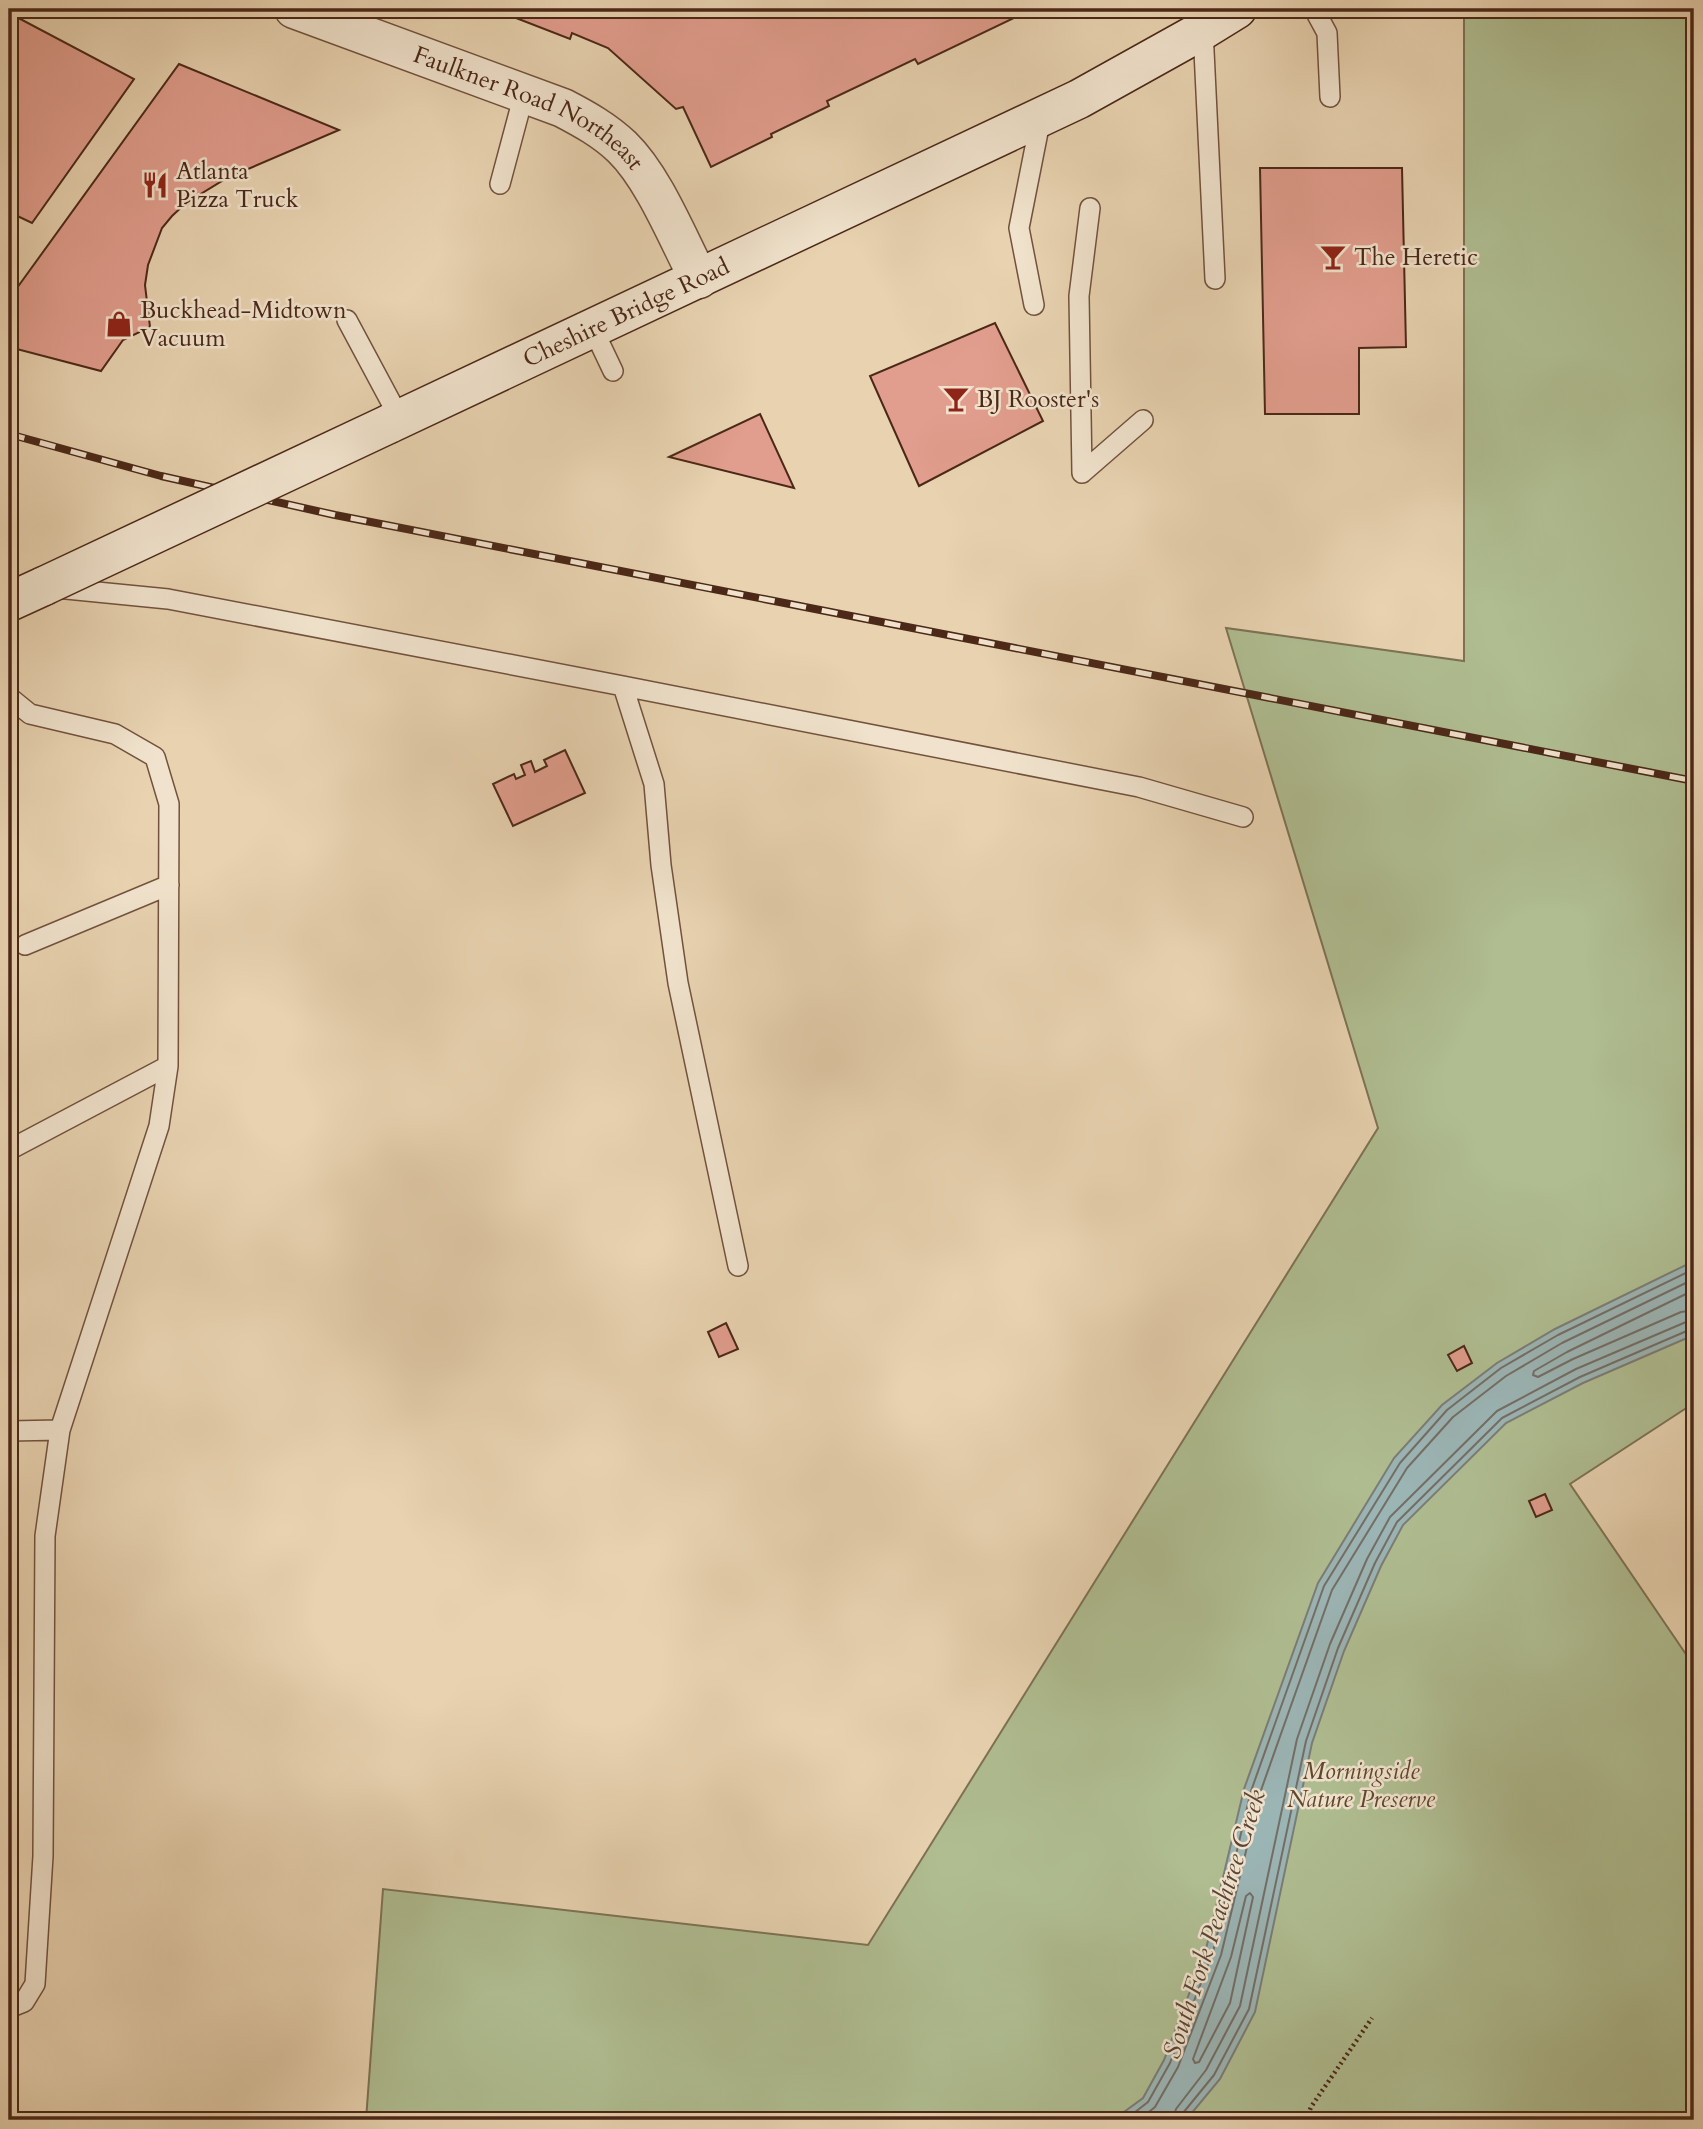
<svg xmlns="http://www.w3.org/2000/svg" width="1703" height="2129" font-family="Cardo,serif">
<rect width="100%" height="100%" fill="#e8d2b0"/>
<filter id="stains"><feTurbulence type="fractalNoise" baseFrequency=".00286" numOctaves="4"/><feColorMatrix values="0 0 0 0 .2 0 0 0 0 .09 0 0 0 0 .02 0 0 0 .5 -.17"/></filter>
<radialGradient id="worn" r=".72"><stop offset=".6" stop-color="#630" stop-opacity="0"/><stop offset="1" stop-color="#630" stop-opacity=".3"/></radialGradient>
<!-- green -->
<path fill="#afbd91" stroke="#7d7254" stroke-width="2" d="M1464 9H1694V1403L1570 1484 1694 1666V2120H366L383 1889 868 1945 1378 1128 1226 628 1464 661Z"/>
<!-- water -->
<path fill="#9bb5b5" stroke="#7b7d76" stroke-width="2" d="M1694 1261V1335L1583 1383 1506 1423 1403 1525 1381 1566 1344 1651 1312 1743 1255 2012 1220 2079 1186 2120H1113L1143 2098 1164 2060 1206 1949 1244 1789 1318 1583 1394 1458 1442 1405 1497 1363 1555 1329Z"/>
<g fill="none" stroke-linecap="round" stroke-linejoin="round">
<!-- shore -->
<path stroke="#736e66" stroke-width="2" d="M1694 1290 1567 1352 1534 1371 1533 1375 1538 1377 1573 1359 1681 1312 1694 1310
M1250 1893 1253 1897 1230 2003 1199 2062 1195 2063 1193 2059 1231 1957 1246 1896Z
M1125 2120 1148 2102 1170 2063 1213 1952 1251 1791 1324 1586 1400 1463 1447 1410 1501 1368 1558 1335 1694 1269
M1139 2120 1155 2107 1178 2067 1221 1955 1260 1793 1332 1590 1407 1468 1453 1417 1506 1376 1562 1343 1694 1279
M1173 2120 1176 2109 1206 2070 1240 2006 1297 1739 1330 1644 1367 1559 1390 1517 1497 1411 1576 1369 1686 1322 1694 1320
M1182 2120 1183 2113 1214 2075 1249 2009 1306 1741 1338 1648 1375 1563 1397 1522 1502 1418 1580 1377 1689 1330 1694 1329"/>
</g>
<!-- building -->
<path fill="#e19d8d" stroke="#4b2817" stroke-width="2" d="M493 9H1012L1014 18 918 64 915 59 827 101 829 106 771 134 772 137 711 167 683 107 676 109 608 48 572 33 570 39Z
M9 13 134 79 32 223 9 212Z
M179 64 339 130 227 178 186 203 172 216 162 228 148 265 145 285 150 327 123 340 101 371 9 347V299Z
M1260 168H1402L1406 347 1359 348V414H1265Z
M995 323 1043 421 919 486 870 376Z
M760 414 794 488 669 457Z
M565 750 585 793 513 826 493 784 514 774 516 779 525 775 521 765 531 761 535 772 547 766 544 760Z
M726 1323 738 1349 719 1357 708 1332Z
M1464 1346 1472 1363 1457 1371 1448 1355Z
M1545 1494 1552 1510 1536 1517 1529 1501Z"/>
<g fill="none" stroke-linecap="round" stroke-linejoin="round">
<!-- service casing -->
<g stroke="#72523d" stroke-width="22">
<path id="service" d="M1314 9 1327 33 1330 97
M1203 30 1215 279
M500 184 524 94
M1034 305 1019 228 1041 117
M347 320 400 419
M593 329 613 371
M1082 473 1079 296 1090 208
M1082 473 1143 420
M56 588 168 599 623 686 1139 787 1243 817
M623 686 654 784 661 865 678 983 738 1266
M9 697 30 714 115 734 155 757 169 804 168 1066 159 1126 60 1430 45 1536 43 1856 35 1984 24 2002 9 2008
M25 945 169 885
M9 1150 168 1066
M9 1431 60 1430"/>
</g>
<!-- minor casing -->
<g stroke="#72523d" stroke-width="41">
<g id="minor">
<path id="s1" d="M294 9 563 108C584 119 604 130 622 147 654 178 678 239 699 279"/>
</g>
</g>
<!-- secondary casing -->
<g stroke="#4b2817" stroke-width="41">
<g id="secondary">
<path id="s2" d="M389 424 1079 99 1203 30 1237 9"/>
<path d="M9 602 44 586"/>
</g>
</g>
<!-- path -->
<path stroke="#4b2817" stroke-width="4.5" stroke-dasharray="2 3.5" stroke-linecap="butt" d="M1306 2120 1311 2107 1372 2018"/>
<!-- service -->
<use href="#service" stroke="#f0e2cc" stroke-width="19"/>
<!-- minor -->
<use href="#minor" stroke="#f0e2cc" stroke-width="38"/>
<!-- secondary -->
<use href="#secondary" stroke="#f0e2cc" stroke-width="38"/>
<!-- rail casing -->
<g stroke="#4b2817" stroke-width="8">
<path id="rail" d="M9 434 161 476 335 515 1694 781"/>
</g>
<!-- rail -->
<use href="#rail" stroke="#f0e2cc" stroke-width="5" stroke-dasharray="16" stroke-linecap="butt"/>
<!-- secondary-bridge casing -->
<g stroke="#4b2817" stroke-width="41" stroke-linecap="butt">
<path id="secondary-bridge" d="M44 586 389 424"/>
</g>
<!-- secondary-bridge -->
<use href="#secondary-bridge" stroke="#f0e2cc" stroke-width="38"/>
</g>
<!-- icons -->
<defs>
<g id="restaurant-bare" transform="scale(2.1)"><path d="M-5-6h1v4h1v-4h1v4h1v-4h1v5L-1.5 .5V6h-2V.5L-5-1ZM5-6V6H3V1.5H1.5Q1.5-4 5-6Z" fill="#8f2418" stroke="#f0e2cc" stroke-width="2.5" paint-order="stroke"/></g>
<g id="bar-bare" transform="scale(2.1)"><path d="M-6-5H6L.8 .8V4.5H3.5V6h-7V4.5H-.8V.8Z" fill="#8f2418" stroke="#f0e2cc" stroke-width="2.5" paint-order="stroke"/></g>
<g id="shop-bare" transform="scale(2.1)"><path d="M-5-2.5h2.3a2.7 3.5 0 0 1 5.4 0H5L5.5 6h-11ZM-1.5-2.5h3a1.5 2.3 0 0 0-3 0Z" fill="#8f2418" stroke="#f0e2cc" stroke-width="2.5" paint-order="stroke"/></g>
</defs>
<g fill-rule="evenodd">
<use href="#restaurant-bare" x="155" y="185"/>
<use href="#bar-bare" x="1333" y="257"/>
<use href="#shop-bare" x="119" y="324"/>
<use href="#bar-bare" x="956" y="399"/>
</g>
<g text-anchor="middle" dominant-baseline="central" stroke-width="5" stroke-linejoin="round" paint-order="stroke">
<!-- street labels -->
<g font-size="24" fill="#4b2817" stroke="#f0e2cc">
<text stroke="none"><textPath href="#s1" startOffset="256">Faulkner Road Northeast</textPath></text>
<text stroke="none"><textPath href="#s2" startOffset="262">Cheshire Bridge Road</textPath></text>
</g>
<!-- poi labels -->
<g font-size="24" fill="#4b2817" stroke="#f0e2cc" text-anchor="start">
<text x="176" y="171">Atlanta<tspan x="176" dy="28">Pizza Truck</tspan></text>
<text x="1354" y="257">The Heretic</text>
<text x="140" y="310">Buckhead-Midtown<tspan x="140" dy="28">Vacuum</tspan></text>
<text x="977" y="399">BJ Rooster's</text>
</g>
<!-- park labels -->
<g font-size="24" font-style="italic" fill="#5f462f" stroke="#f0e2cc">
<text x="1361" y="1771">Morningside<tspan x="1361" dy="28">Nature Preserve</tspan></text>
</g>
<!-- water labels -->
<g font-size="26" font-style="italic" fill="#5b4437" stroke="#f0e2cc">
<text transform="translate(1214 1924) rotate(-72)">South Fork Peachtree Creek</text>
</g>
</g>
<!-- margin -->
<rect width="1703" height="2129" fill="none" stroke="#e8d2b0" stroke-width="35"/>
<rect x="10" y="10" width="1682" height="2108" fill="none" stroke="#4b2817" stroke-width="3.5"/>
<rect x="18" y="18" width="1668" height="2094" fill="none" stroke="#4b2817" stroke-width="2"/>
<rect width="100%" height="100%" filter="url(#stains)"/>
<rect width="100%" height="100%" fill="url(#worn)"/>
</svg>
